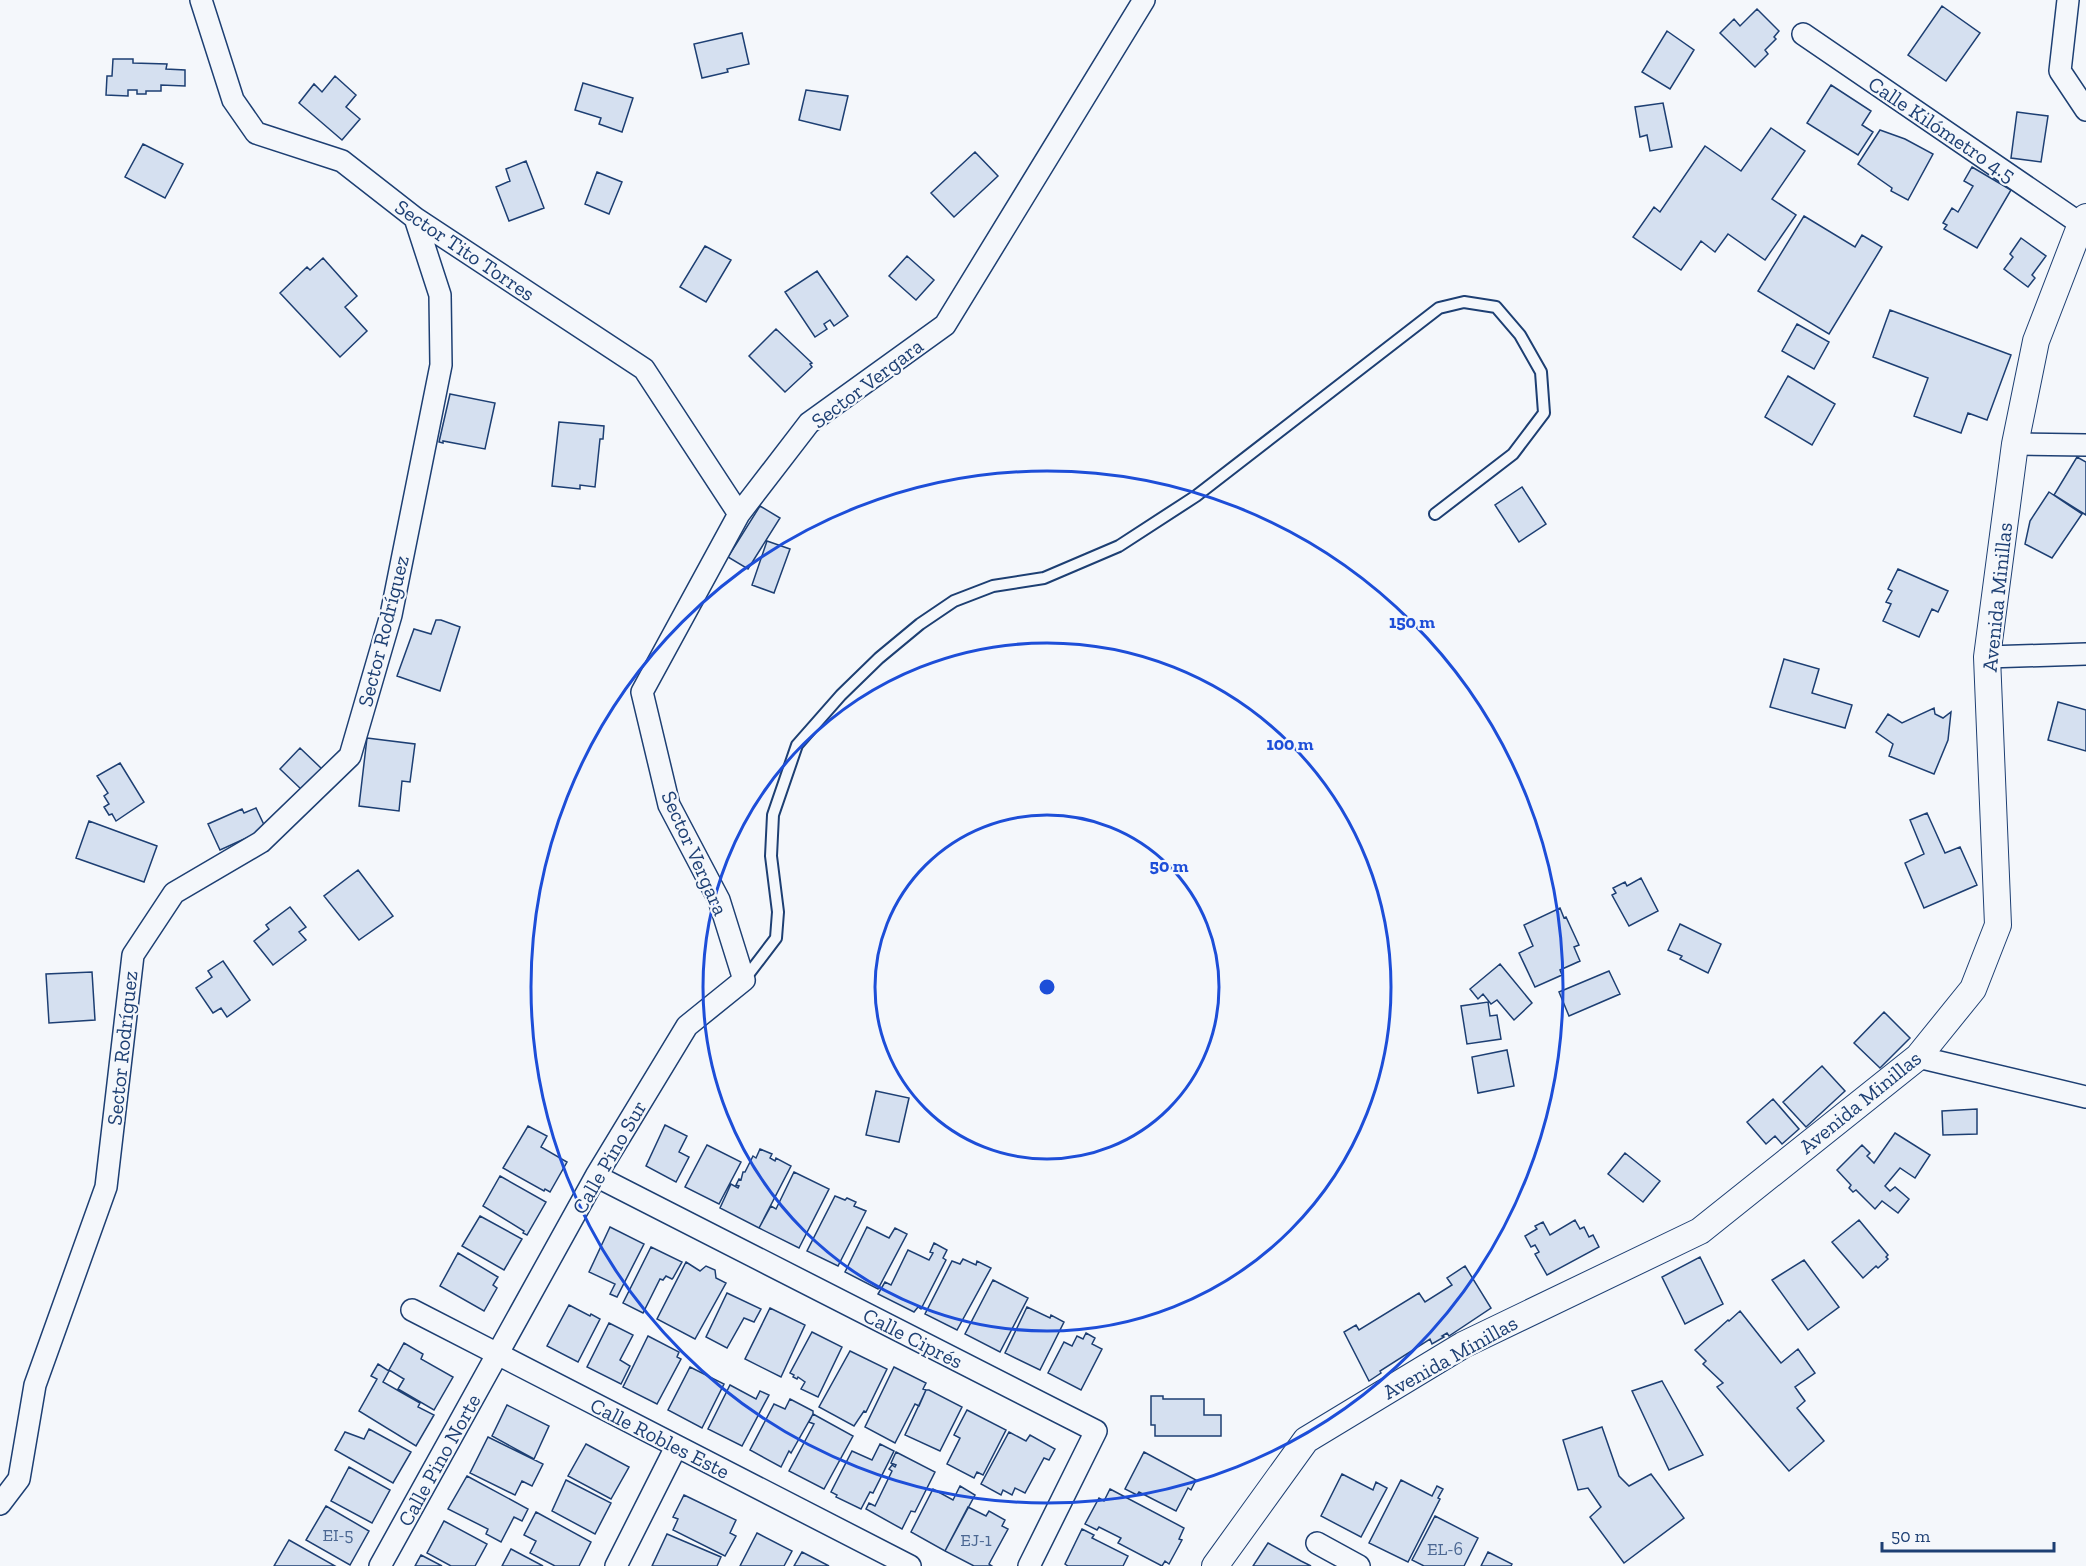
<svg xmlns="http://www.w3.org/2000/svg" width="2086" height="1566" font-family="'Zilla Slab',serif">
<rect width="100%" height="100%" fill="#f4f7fb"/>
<!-- building -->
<path fill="#d5e0f0" stroke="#1d3f73" stroke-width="1.5" d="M1942 6 1980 33 1946 81 1908 55Z
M1757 9 1779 31 1774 37 1776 39 1765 50 1768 54 1755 67 1720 33 1734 19 1740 26Z
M1667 31 1694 50 1670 89 1642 72Z
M742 33 749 64 727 69 728 72 702 78 694 44Z
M113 59H133V63L167 64 166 69 185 70V86L161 85V91H146V94H137V90H128V96L106 95 107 76H112Z
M335 76 356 95 346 107 360 119 342 140 299 103 314 84 322 92Z
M583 83 633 98 622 132 599 124 601 118 575 110Z
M1831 85 1871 111 1862 125 1873 132 1858 155 1807 123Z
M806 90 848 96 840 130 799 120Z
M1663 103 1672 147 1650 151 1647 135 1640 137 1635 107Z
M2017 112 2048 116 2041 162 2011 158Z
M1771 128 1805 151 1772 199 1796 215 1765 260 1728 234 1715 252 1701 241 1681 270 1633 237 1654 207 1660 212 1705 146 1741 171Z
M1880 130 1905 139 1933 154 1908 200 1891 191 1892 188 1858 164Z
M143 144 183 164 165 198 125 177Z
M975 152 998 176 954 217 931 193Z
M526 161 544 208 509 221 496 187 510 181 506 169Z
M1972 167 2011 190 1977 248 1944 229 1947 225 1943 223 1952 208 1958 212 1973 186 1964 181Z
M597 172 622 182 609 214 585 204Z
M1804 216 1855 247 1862 235 1882 247 1829 334 1758 291Z
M2021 238 2046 256 2032 275 2035 278 2028 287 2004 269 2013 257 2010 254Z
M705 246 731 260 706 302 680 287Z
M907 256 934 280 916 300 889 276Z
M323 258 357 296 345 307 367 331 340 357 280 293 307 267 310 270Z
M817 271 848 316 834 326 830 320 824 324 827 329 815 337 785 292Z
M1890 310 2011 355 1987 420 1968 413 1961 433 1914 416 1928 378 1873 357Z
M1797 324 1829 342 1814 369 1782 351Z
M776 329 812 363 810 364 812 367 785 392 749 356Z
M1788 376 1835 404 1812 445 1765 417Z
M450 394 495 403 485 449 443 441V443L439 442Z
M559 422 604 426 603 439H600L595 487 580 485V489L552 486Z
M2077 457 2086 462V515L2054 495Z
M1522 487 1546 524 1519 542 1495 505Z
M2049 492 2082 514 2052 558 2025 544 2030 521Z
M760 506 780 518 748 569 728 557Z
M767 541 790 549 774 593 752 585Z
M1898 569 1948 591 1938 612 1932 609 1919 637 1883 621 1891 604 1886 602 1892 591 1888 589Z
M436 620H441L460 627 440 691 397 676 414 629 431 634Z
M1784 659 1819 669 1812 693 1852 705 1845 728 1770 707Z
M2058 702 2086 710V751L2048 740Z
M1934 708 1935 714 1943 718 1951 712 1948 740 1934 774 1889 756 1893 744 1876 732 1888 714 1902 723Z
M367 738 415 744 410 782 402 781 399 811 359 806Z
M300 748 322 769 302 790 280 769Z
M120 763 144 802 116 821 112 814 109 815 104 807 109 804 104 796 108 793 97 776Z
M256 808 266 829 220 850 208 824 242 809 244 813Z
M1927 813 1945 853 1960 847 1977 885 1924 908 1905 863 1924 854 1910 820Z
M89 821 157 846 144 882 76 858Z
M358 870 393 916 359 940 324 896Z
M1641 878 1658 911 1629 926 1612 895 1616 893 1613 888 1625 882 1627 886Z
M290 907 306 927 299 932 306 940 273 965 254 941 269 929 266 925Z
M1560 908 1564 918 1566 917 1579 945 1574 947 1580 961 1560 970 1562 975 1535 987 1519 953 1533 946 1524 925Z
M1680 924 1721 944 1708 973 1680 959 1682 956 1668 950Z
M223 961 250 1000 227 1017 221 1008 213 1013 196 988 212 977 208 971Z
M1500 964 1532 1003 1514 1020 1497 1000 1491 1004 1483 994 1478 999 1470 989Z
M1609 971 1620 994 1569 1016 1559 992Z
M92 972 95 1020 49 1023 46 974Z
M1488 1002 1490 1016 1497 1015 1501 1039 1467 1044 1461 1006Z
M1884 1012 1910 1038 1880 1068 1854 1043Z
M1507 1050 1514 1086 1478 1093 1472 1057Z
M1822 1066 1845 1091 1806 1127 1783 1102Z
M876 1091 909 1098 899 1142 866 1135Z
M1773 1099 1799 1129 1782 1144 1775 1136 1766 1144 1747 1122Z
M1977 1109V1134L1943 1135 1942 1111Z
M665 1125 687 1136 679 1152 689 1157 676 1182 646 1166Z
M528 1126 547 1136 541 1147 567 1162 550 1192 545 1189 544 1191 503 1168Z
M1895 1133 1930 1155 1915 1178 1900 1168 1885 1186 1890 1191 1895 1187 1909 1199 1898 1213 1882 1201 1875 1209 1856 1190 1853 1192 1849 1188 1851 1185 1837 1170 1862 1145 1870 1153 1867 1156 1874 1163Z
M707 1145 741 1162 719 1204 685 1187Z
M760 1149 772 1154 770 1158 775 1161 776 1158 791 1166 759 1228 720 1208 731 1184 738 1188 739 1186 736 1185 739 1179 741 1180 743 1172H745L753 1156 756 1158Z
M1625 1153 1660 1181 1643 1202 1608 1174Z
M794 1172 829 1189 799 1248 759 1228 771 1206 776 1209Z
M500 1176 546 1202 527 1235 523 1233 524 1231 483 1206Z
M835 1196 845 1200 847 1198 856 1202 854 1206 866 1211 838 1266 807 1251Z
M480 1216 522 1239 504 1270 462 1246Z
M1575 1220 1580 1229 1584 1227 1589 1237 1593 1235 1599 1247 1547 1275 1535 1254 1539 1252 1535 1245 1531 1247 1525 1236 1537 1229 1535 1226 1543 1222 1550 1235Z
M1859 1220 1888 1255 1886 1257 1888 1259 1878 1268 1876 1266 1863 1278 1832 1242Z
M610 1227 644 1244 617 1297 610 1294 615 1284 589 1272Z
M867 1227 889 1238 895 1228 907 1234 878 1289 845 1272Z
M934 1243 947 1250 943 1258 946 1260 921 1309 918 1307 914 1312 878 1294 885 1282 891 1285 908 1250 929 1260 933 1253 930 1252Z
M651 1247 682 1262 673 1278 672 1279 666 1276 663 1280 660 1279 643 1313 623 1303Z
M458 1253 498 1277 493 1285 497 1288 484 1311 440 1286Z
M1700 1257 1723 1304 1685 1324 1662 1277Z
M963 1259 976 1265 977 1261 991 1268 957 1330 925 1314 952 1261 960 1264Z
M1804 1260 1839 1307 1808 1330 1772 1280Z
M686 1262 700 1271 706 1266 715 1270 716 1278 726 1283 695 1339 657 1319Z
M1465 1266 1491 1308 1449 1336 1447 1333 1442 1336 1444 1337 1432 1344 1430 1339 1380 1371 1381 1373 1369 1381 1344 1332 1356 1325 1359 1330 1419 1293 1425 1302 1452 1285 1447 1278Z
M993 1280 1028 1298 1000 1352 965 1334Z
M727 1293 761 1309 754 1322 744 1318 727 1348 706 1337Z
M569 1305 590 1316 591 1314 600 1319 578 1362 547 1346Z
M1027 1307 1050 1318 1051 1315 1064 1322 1040 1370 1005 1353Z
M770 1308 805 1325 781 1377 745 1359Z
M1740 1311 1781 1363 1798 1349 1815 1373 1795 1387 1805 1401 1797 1408 1824 1441 1789 1471 1717 1387 1723 1383 1703 1364 1706 1361 1695 1350 1728 1320 1729 1321Z
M609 1323 633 1335 620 1360 630 1366 621 1384 587 1367Z
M812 1332 842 1347 818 1397 801 1389 805 1382 798 1377 797 1379 793 1377 794 1375 790 1373Z
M1086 1333 1095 1338 1092 1344 1102 1349 1081 1390 1048 1373 1064 1342 1072 1346 1077 1336 1083 1339Z
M648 1336 679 1352 677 1357 681 1359 657 1404 623 1387Z
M404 1343 423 1354 421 1359 453 1377 434 1410 398 1389 404 1379 389 1370Z
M850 1351 887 1369 866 1412 864 1411 854 1426 819 1407Z
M378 1364 389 1371 383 1382 420 1403 418 1407 434 1415 416 1446 359 1411 377 1379 371 1376Z
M690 1367 724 1384 702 1428 668 1410Z
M894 1367 926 1383 923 1389 926 1390 919 1406 915 1404 895 1443 865 1427Z
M1662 1381 1703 1455 1669 1470 1632 1391Z
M730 1385 756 1399 760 1391 769 1395 742 1446 708 1429Z
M926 1390H929L962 1407 940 1451 905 1435Z
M1151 1396H1163V1399H1204V1415H1221V1436H1155V1425H1151Z
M790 1399 813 1411V1414L791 1453 789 1451 781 1467 750 1450 774 1404 785 1409Z
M507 1405 549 1426 534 1459 492 1436Z
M967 1410 1006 1430 983 1475 977 1472 974 1478 947 1464 960 1438 954 1435Z
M813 1414 853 1436 824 1489 789 1471 814 1424 809 1422Z
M1602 1427 1619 1476 1629 1486 1651 1474 1684 1518 1624 1563 1590 1517 1601 1507 1588 1488 1578 1490 1563 1440Z
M369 1429 411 1452 393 1483 335 1450 345 1432 364 1439Z
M1009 1432 1026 1441 1030 1435 1055 1449 1049 1460 1044 1458 1025 1493 1015 1488 1012 1495 1003 1490 1001 1495 981 1484Z
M488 1437 543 1464 532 1486 522 1481 515 1495 470 1473Z
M586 1444 629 1467 611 1499 568 1476Z
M880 1444 894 1451 873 1493 870 1492 861 1509 836 1497 837 1495 831 1492 852 1451 872 1460Z
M896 1452 935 1472 915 1512 911 1511 902 1529 866 1509 869 1503 875 1506 892 1471 889 1469 892 1465 895 1467 896 1465 891 1463Z
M1144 1452 1196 1480 1191 1490 1188 1488 1176 1511 1139 1492 1137 1495 1125 1489Z
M349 1467 390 1490 372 1523 331 1501Z
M1342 1474 1373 1490 1376 1482 1387 1488 1361 1537 1321 1516Z
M467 1476 528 1509 522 1521 514 1517 501 1542 486 1534 488 1529 448 1509Z
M566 1480 611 1503 595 1534 552 1511Z
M1401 1480 1432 1496 1437 1486 1443 1489 1438 1498 1440 1499 1408 1562 1369 1543Z
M960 1486 975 1495 945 1551 911 1532 933 1489 953 1500Z
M1110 1489 1184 1528 1179 1539 1182 1540 1169 1564 1165 1561 1162 1566 1118 1543 1121 1538 1099 1527 1097 1530 1085 1524 1099 1498 1104 1501Z
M684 1495 736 1520 730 1533 736 1536 725 1556 673 1530 678 1519 673 1517Z
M326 1506 369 1531 350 1565 306 1540Z
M968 1507 986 1516 989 1511 1005 1520 1002 1526 1008 1529 989 1564 992 1566H974L945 1551Z
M536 1512 591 1542 579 1566H555L530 1553 536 1541 524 1535Z
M1435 1516 1478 1538 1464 1566H1424L1412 1560Z
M444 1521 487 1544 475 1566H451L427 1553Z
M1082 1529 1094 1535 1092 1538 1128 1556 1123 1566H1068L1065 1564Z
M757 1533 792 1551 784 1566H740Z
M667 1534 721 1557 717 1566H652Z
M289 1540 335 1566H274Z
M1268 1543 1301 1561 1311 1566H1253Z
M511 1549 543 1566H502Z
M802 1552 829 1566H794Z
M1488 1552 1512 1564 1511 1566H1481Z
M421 1555 442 1566H415Z"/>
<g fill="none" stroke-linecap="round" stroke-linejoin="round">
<!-- service casing -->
<g stroke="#1d3f73" stroke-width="14">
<path id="service" d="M744 980 776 938 778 912 771 856 773 815 797 745 841 695 879 658 920 624 954 601 993 586 1044 578 1119 546 1196 496 1439 308 1464 302 1496 307 1520 335 1541 372 1544 413 1513 454 1435 514"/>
</g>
<!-- minor casing -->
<g stroke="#1d3f73" stroke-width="24">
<path id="minor" d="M201 0 233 100 256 133 342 161 415 218 644 369 739 514
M2068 0 2060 71 2086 110
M1803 34 2081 224
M2015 444 2086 445
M1987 657 2086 654
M1918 1057 2086 1097
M596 1176 1096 1431 1029 1566
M412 1310 910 1566
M0 1504 19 1479 35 1385 106 1187 133 955 174 893 261 842 350 756 391 615 441 365 440 295 415 218
M1317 1543 1359 1566
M380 1566 596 1176 687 1026 744 980 719 900 669 805 642 692 739 514 809 423 945 325 1144 0
M616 1566 676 1447"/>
</g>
<!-- tertiary casing -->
<g stroke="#1d3f73" stroke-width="28">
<path id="tertiary" d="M1215 1566 1306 1440 1463 1345 1700 1231 1918 1057 1973 989 1998 925 1987 657 2015 444 2036 341 2081 224 2086 217"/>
</g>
<!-- service -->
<use href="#service" stroke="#f4f7fb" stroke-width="10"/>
<!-- minor -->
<use href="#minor" stroke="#f4f7fb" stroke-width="21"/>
<!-- tertiary -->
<use href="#tertiary" stroke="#f4f7fb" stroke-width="26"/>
</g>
<!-- distance rings -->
<g fill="none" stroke="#1d4ed8" stroke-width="3">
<circle cx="1047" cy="987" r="172"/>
<circle cx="1047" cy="987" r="344"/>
<circle cx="1047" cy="987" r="516"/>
</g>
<g text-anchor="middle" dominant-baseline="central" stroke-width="4.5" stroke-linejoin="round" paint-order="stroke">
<!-- number labels -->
<g font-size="18" fill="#4b6792">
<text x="338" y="1535">EI-5</text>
<text x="976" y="1540">EJ-1</text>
<text x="1445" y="1549">EL-6</text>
</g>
<!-- street labels -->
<g font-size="21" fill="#1d3f73" stroke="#f4f7fb">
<text transform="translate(1942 129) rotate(34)">Calle Kilómetro 4.5</text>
<text transform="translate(465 250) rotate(34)">Sector Tito Torres</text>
<text transform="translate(867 383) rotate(-37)">Sector Vergara</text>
<text transform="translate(1997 597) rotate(-84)">Avenida Minillas</text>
<text transform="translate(383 631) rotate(-76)">Sector Rodríguez</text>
<text transform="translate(695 853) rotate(66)">Sector Vergara</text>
<text transform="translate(122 1048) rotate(-84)">Sector Rodríguez</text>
<text transform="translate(1860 1102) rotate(-39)">Avenida Minillas</text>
<text transform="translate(609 1157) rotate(-60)">Calle Pino Sur</text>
<text transform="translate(913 1338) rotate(27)">Calle Ciprés</text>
<text transform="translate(1450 1357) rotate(-29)">Avenida Minillas</text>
<text transform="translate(660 1438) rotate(27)">Calle Robles Este</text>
<text transform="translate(439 1460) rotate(-61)">Calle Pino Norte</text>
</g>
</g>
<circle cx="1047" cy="987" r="9" fill="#1d4ed8" stroke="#f4f7fb" stroke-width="3"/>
<g font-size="18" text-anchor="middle" font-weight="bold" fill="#1d4ed8" stroke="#f4f7fb" stroke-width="4.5" stroke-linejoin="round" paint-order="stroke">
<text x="1412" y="628">150 m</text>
<text x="1290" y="750">100 m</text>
<text x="1169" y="872">50 m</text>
</g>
<!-- scale -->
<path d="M1882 1542v9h172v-9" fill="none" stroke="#1d3f73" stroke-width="3"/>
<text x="1891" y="1542" font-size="18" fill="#1d3f73" stroke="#f4f7fb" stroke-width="4.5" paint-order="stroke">50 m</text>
</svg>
